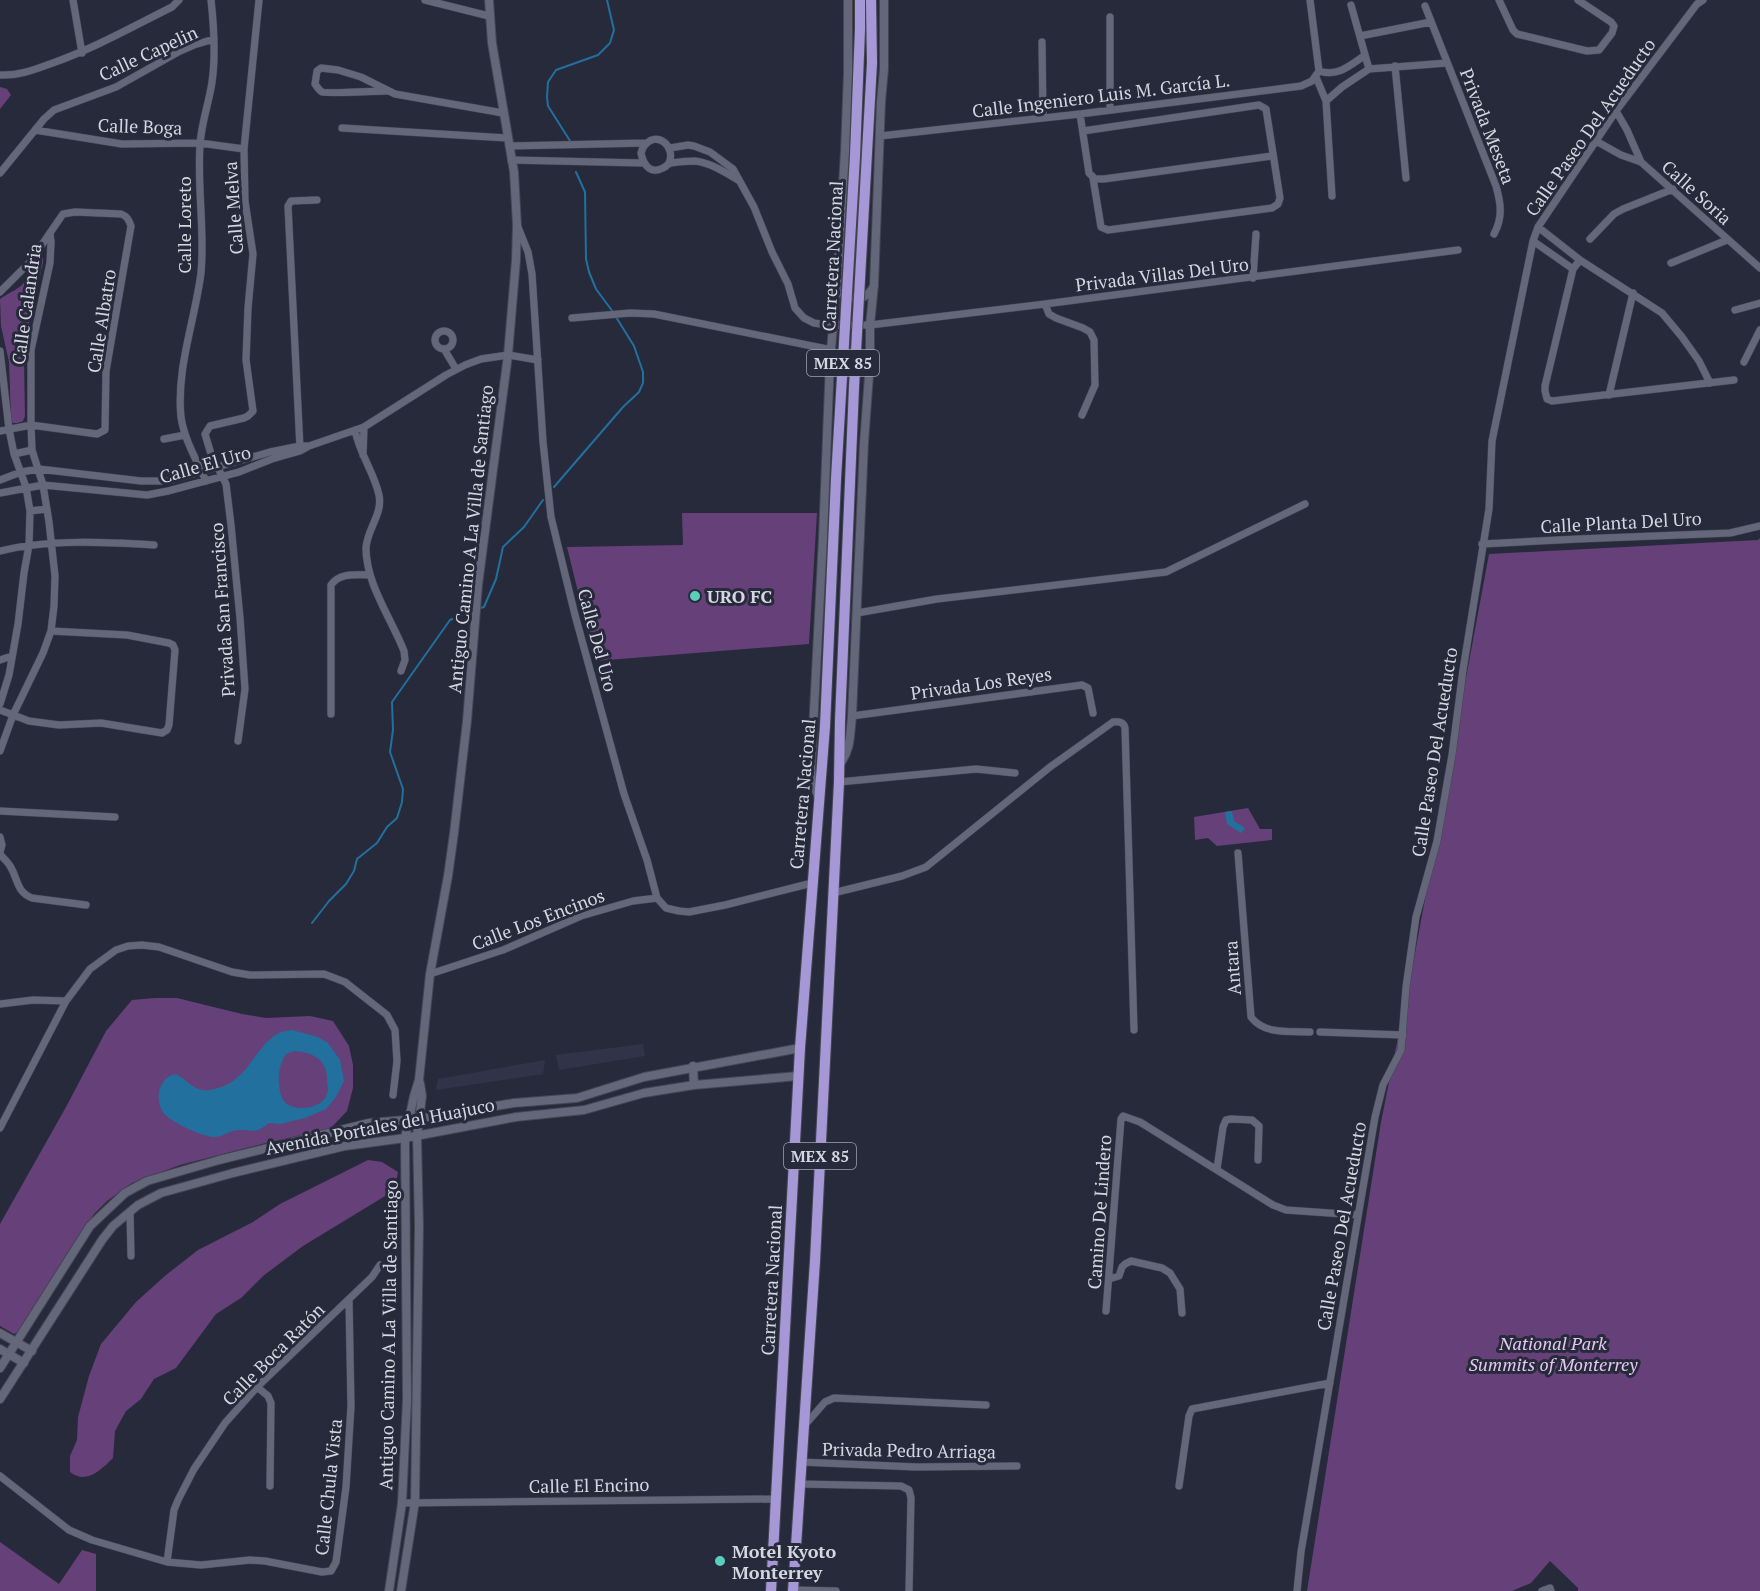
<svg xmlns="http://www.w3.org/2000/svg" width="1760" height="1591" font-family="'PT Serif',serif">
<rect width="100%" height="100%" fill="#272a3a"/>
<!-- built -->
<path fill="#303449" d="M643 1044 645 1056 559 1070 556 1055Z
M545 1060 543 1074 436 1090 438 1079Z"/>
<!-- green -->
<path fill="#664078" d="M0 87 7 89 11 95 0 109Z
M43 257V263L30 316 24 362 25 416 23 421 18 423H13L11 419 9 362 1 326 0 299C5 295 18 289 22 285 30 276 29 263 43 257Z
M682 513H817L809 644 595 661 567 547 683 545Z
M1760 538V1591H1578V1588L1550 1561 1531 1583 1512 1591H1307L1381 1122 1415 953 1489 554 1758 540Z
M1248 808 1260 829H1272V840L1217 846 1208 838 1195 840 1194 817Z
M155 998H177L242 1014 266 1018 310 1016 333 1021 349 1046 353 1065V1088L347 1111 330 1129 266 1143 180 1165 132 1183 107 1201 94 1214 18 1332 14 1334 0 1326V1224L66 1107 106 1031 132 1000Z
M368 1160 382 1162 398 1172 395 1190 303 1246 263 1276 241 1298 216 1314 176 1368 154 1379 141 1399 126 1411 115 1431 113 1458C101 1470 86 1485 70 1472V1456L77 1440 78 1417 89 1376 101 1344 136 1302 166 1275 198 1250 253 1222 280 1204Z
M0 1542 59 1584 82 1550 96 1554V1591H0Z"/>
<!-- water -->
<path fill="#21709d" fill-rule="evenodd" d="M1232 811 1234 821 1245 828 1241 833 1227 824 1225 812Z
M292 1030 318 1037 328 1043 340 1060 344 1081 336 1097 326 1109 305 1118 280 1124 269 1123C255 1134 255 1130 239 1130 230 1130 222 1138 212 1137 200 1135 169 1122 163 1112 154 1098 159 1078 175 1074 186 1078 190 1088 203 1090 209 1091 215 1089 221 1087 249 1078 255 1046 279 1033 283 1031 288 1031 292 1030ZM294 1051C313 1052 328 1060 327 1081 327 1084 328 1086 328 1090 326 1106 307 1110 294 1107 287 1105 283 1102 281 1095 277 1080 278 1067 286 1054Z"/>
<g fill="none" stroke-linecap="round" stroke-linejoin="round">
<!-- stream -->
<path stroke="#21709d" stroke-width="2" d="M572 144 548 106 547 97 548 82 556 70 598 55 610 43 614 30 607 0
M576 172 585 192 586 259 589 272 596 289 613 312
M554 487 623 407 639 392 643 383V372L634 346 616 317
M477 609 484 607 496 579 503 547 524 527 543 500
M312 923 329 901 346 884 354 871 357 859 377 843 387 827 397 818 402 802 403 789 390 752 393 730 392 702 450 620 472 611"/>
<!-- minor casing -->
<g stroke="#434552" stroke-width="8">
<path id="minor" d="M73 0 82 53
M425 0 489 16
M1310 0 1319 71
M1499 0 1513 30 1517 34 1587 51 1599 50 1612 33 1614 26 1611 22 1578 0
M1351 5 1369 69
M1425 6 1496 186C1501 204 1503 217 1494 234
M1110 17V110
M1360 36 1431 22
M1042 42 1043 118
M1395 66 1406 178
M1319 71C1338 77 1349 66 1364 56
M0 75C18 76 33 70 50 64 93 49 132 27 172 7L179 0
M1316 77 1326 101 1332 196
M386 91C378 91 325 94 322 92 319 90 317 87 315 84L317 71 321 68 338 70 361 77 395 94 503 113
M1326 101 1342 87 1369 69 1447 63
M1616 111 1627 130 1641 162
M1080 114 1089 173 1095 179H1104L1272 156
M342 128 507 138
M35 130 122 144 200 143 244 149
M1083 131 1259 105 1266 109 1280 198 1278 204 1272 208 1108 230 1101 227 1093 178
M880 136 1080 114 1301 86 1312 81 1319 71
M1596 141 1621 155 1641 162 1760 268
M509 146 646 143
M670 148 688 145 694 146 710 152 733 169 754 207 772 252 788 284 795 308 804 318 814 323 827 325H870L1045 304 1458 250
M511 160 643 163
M669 163C676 147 658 131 646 144 643 146 642 150 641 153 643 164 650 175 663 168 669 165 665 165 671 163 678 162 688 161 695 161 711 163 725 172 738 180
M0 173 44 119 54 110 116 87 180 51 194 45 214 39
M518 227 528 252 532 274 543 442 551 517 575 615 624 794 647 860 657 898 666 908 679 911 689 912 725 905 812 883
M1538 227 1580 260 1662 313 1682 337 1699 361 1710 383
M1590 239 1614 214 1623 209 1673 189
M1533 241 1573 269
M1580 260 1573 269 1545 386V391L1547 399 1552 401 1734 380
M1671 263 1727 240
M1253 278 1256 234
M0 292 30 262 63 214 75 212 121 214C127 216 129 220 131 226L106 371 105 430 97 434 31 425 0 431
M1045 304 1049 314 1056 318 1083 328 1090 332 1094 340 1095 385 1082 415
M1735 310 1760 303
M572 318 630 313 654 314 832 350
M435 340a9 9 0 1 1 18 0a9 9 0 1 1-18 0Z
M444 349 456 369
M0 351 9 429 14 454 26 487 30 511 29 545 24 573 18 624 9 675 0 704
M1744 362 1760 330
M1609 395 1633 293
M355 430C359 453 374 472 379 495 383 514 367 529 366 548 366 584 391 618 404 651L405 660 401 671
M164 439 185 435
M300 448 288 206 291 201 317 200
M14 454 32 450
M363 455 364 427
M0 480 21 472 39 469 141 481H168L270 452 300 446H309
M206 481C197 461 184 439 181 417 176 369 195 320 201 273 205 230 197 188 200 145 201 124 209 103 212 82 216 55 214 27 211 0
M0 493 43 485 147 495 168 491 239 472 272 459 300 451 309 446 364 427 446 375 465 365 481 359 508 355 538 360
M30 511 47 509
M1482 544 1578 539 1730 533 1760 526
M0 551C48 539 105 542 154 545
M857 613 937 599 1166 572 1305 504
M0 660 12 656
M0 710 29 721 59 725 101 723 162 733 167 730 169 725 175 650 173 645 169 643 127 635 51 631
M331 714V585C340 572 357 575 370 575
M852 716 1082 685 1088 688 1093 713
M238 741 245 689 240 618 231 525 226 484 211 454 205 434 210 426 244 418 248 416 253 411 246 360 248 308 253 254 245 201 244 149 259 0
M0 751 13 715 43 653 51 631 54 606 55 576 49 522 43 485 32 450 31 425V350L50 263 51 242 50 234
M839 782 976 769 1015 773
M0 811 115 817
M0 837 2 845 0 852
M1238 853 1251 1017C1264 1035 1290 1031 1310 1032
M0 854C3 858 8 862 10 866 18 878 16 892 32 898L86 905
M833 893 902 876 926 867 1050 767 1113 722C1119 721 1124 722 1125 728L1134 1030
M430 974 503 950 581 916 633 901 657 898
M0 1004 33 1000 66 1001
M1320 1032 1403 1035
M0 1128 66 1001 90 969 116 950 128 946 142 945 159 947 232 972 250 975 324 974 345 982 387 1015 395 1030 397 1061 393 1095
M1217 1169 1223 1127 1226 1120 1231 1119 1252 1120 1259 1126 1258 1160
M130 1212 131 1256
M1109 1279 1119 1276 1122 1267 1125 1264 1131 1261 1162 1268 1170 1273 1180 1289 1182 1313
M1106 1311 1121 1119 1123 1116 1140 1122 1273 1205 1286 1210 1358 1215
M257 1387 268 1396 271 1403 270 1486
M805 1425 825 1402 834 1398 986 1405
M800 1462 916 1467 1017 1466
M0 1476 69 1530 92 1540 167 1562 201 1565 250 1560 265 1561 322 1572 331 1571 336 1562 346 1487 351 1406 349 1300
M799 1484 901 1486 909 1490 911 1498 909 1591
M1179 1486 1189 1416 1192 1409 1330 1383
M402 1503 775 1499
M167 1562 174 1510 178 1500 194 1469 225 1423 257 1387 372 1277 380 1265
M793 1590 836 1591
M1297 1591 1301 1552 1375 1117 1383 1085 1401 1050 1406 987 1416 917 1437 841 1452 755 1463 670 1489 509 1492 441 1533 241 1538 227 1616 111 1697 4 1703 0
M1542 1591 1550 1588 1551 1591"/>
</g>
<!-- tertiary casing -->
<g stroke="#434552" stroke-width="10">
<path id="tertiary" d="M843 293C854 301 867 300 874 286
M830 361C844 349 858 350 870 362
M839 765C851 751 850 734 852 716L864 443 870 362V325L874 285 881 102 884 69V0
M819 798 812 780 811 768 823 537 830 361 837 282 845 151 848 72V0
M693 1066 694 1085
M0 1333 32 1351
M0 1349 24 1363
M0 1368 90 1226 125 1193 147 1181 219 1160 369 1123 418 1119 514 1103 577 1098 644 1077 800 1048
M0 1399 102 1240 113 1226 138 1205 161 1193 233 1173 345 1146 405 1138 516 1117 584 1110 644 1093 694 1085 798 1076
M389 1591 402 1503 407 1399 405 1138 414 1096 419 1080 430 974 448 876 454 833 467 721 478 585 508 355 516 260 517 225 514 172 492 43 489 0
M401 1591 415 1502 419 1226 417 1136 422 1096 420 1083"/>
</g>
<!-- trunk casing -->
<g stroke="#434552" stroke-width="12">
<path id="trunk" d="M771 1591 800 1048 825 726
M793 1591 815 1261 839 782 840 721"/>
</g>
<!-- minor -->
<use href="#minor" stroke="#636779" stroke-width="7"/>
<!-- tertiary -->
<use href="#tertiary" stroke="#636779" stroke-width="8"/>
<!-- trunk -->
<use href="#trunk" stroke="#a698d6" stroke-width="10"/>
<!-- trunk-bridge casing -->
<g stroke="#434552" stroke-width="12" stroke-linecap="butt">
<path id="trunk-bridge" d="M840 721 854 387 872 63 871 0
M825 726 836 479 855 156 860 29V0"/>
</g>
<!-- trunk-bridge -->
<use href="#trunk-bridge" stroke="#a698d6" stroke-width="10"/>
</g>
<!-- markers -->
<g fill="#5acebd" stroke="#272a3a" stroke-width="2">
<circle cx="695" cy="596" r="6"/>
<circle cx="720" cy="1561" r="6"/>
</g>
<g text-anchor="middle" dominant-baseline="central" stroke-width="6" stroke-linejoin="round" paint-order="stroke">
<!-- shield labels -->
<g fill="#272a3a" stroke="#a0a2ae" stroke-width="1.5">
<rect x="807" y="350" width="72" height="26" rx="4.5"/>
<rect x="784" y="1143" width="72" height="26" rx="4.5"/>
</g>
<g font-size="16" font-weight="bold" fill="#d4d6e0">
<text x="843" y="363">MEX 85</text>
<text x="820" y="1156">MEX 85</text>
</g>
<!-- street labels -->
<g font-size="18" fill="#d4d6e0" stroke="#272a3a">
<text transform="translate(148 53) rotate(-25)">Calle Capelin</text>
<text transform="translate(1101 95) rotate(-7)">Calle Ingeniero Luis M. García L.</text>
<text transform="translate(140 126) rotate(2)">Calle Boga</text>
<text transform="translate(1488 126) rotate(69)">Privada Meseta</text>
<text transform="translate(1590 127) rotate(-55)">Calle Paseo Del Acueducto</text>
<text transform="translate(1697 192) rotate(42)">Calle Soria</text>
<text transform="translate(233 208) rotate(-94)">Calle Melva</text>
<text transform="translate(184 225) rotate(-90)">Calle Loreto</text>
<text transform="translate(832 256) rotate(-87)">Carretera Nacional</text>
<text transform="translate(1162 274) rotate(-7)">Privada Villas Del Uro</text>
<text transform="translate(26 304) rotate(-82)">Calle Calandria</text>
<text transform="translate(101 321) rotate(-81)">Calle Albatro</text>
<text transform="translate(205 464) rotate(-16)">Calle El Uro</text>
<text transform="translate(1621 522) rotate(-3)">Calle Planta Del Uro</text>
<text transform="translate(470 539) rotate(-84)">Antiguo Camino A La Villa de Santiago</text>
<text transform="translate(222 610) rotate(-94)">Privada San Francisco</text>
<text transform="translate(598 640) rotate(75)">Calle Del Uro</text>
<text transform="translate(981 683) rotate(-8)">Privada Los Reyes</text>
<text transform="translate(1434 752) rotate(-81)">Calle Paseo Del Acueducto</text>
<text transform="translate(802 794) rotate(-85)">Carretera Nacional</text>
<text transform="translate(538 919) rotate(-21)">Calle Los Encinos</text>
<text transform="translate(1232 968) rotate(-94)">Antara</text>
<text transform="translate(380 1126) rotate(-11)">Avenida Portales del Huajuco</text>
<text transform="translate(1099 1212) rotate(-86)">Camino De Lindero</text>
<text transform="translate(1341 1226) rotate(-80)">Calle Paseo Del Acueducto</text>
<text transform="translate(771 1280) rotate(-87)">Carretera Nacional</text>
<text transform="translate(388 1335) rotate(-89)">Antiguo Camino A La Villa de Santiago</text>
<text transform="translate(273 1354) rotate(-45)">Calle Boca Ratón</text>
<text transform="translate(909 1450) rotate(1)">Privada Pedro Arriaga</text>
<text transform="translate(589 1485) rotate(-1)">Calle El Encino</text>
<text transform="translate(328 1487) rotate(-84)">Calle Chula Vista</text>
</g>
<!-- poi labels -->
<g font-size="18" font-weight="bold" fill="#d4d6e0" stroke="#272a3a" text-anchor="start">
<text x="707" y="596">URO FC</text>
<text x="732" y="1551">Motel Kyoto<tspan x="732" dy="21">Monterrey</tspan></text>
</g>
<!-- park labels -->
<g font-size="18" font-style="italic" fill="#e4c8f2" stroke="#272a3a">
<text x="1553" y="1343">National Park<tspan x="1553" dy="21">Summits of Monterrey</tspan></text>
</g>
</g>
</svg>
